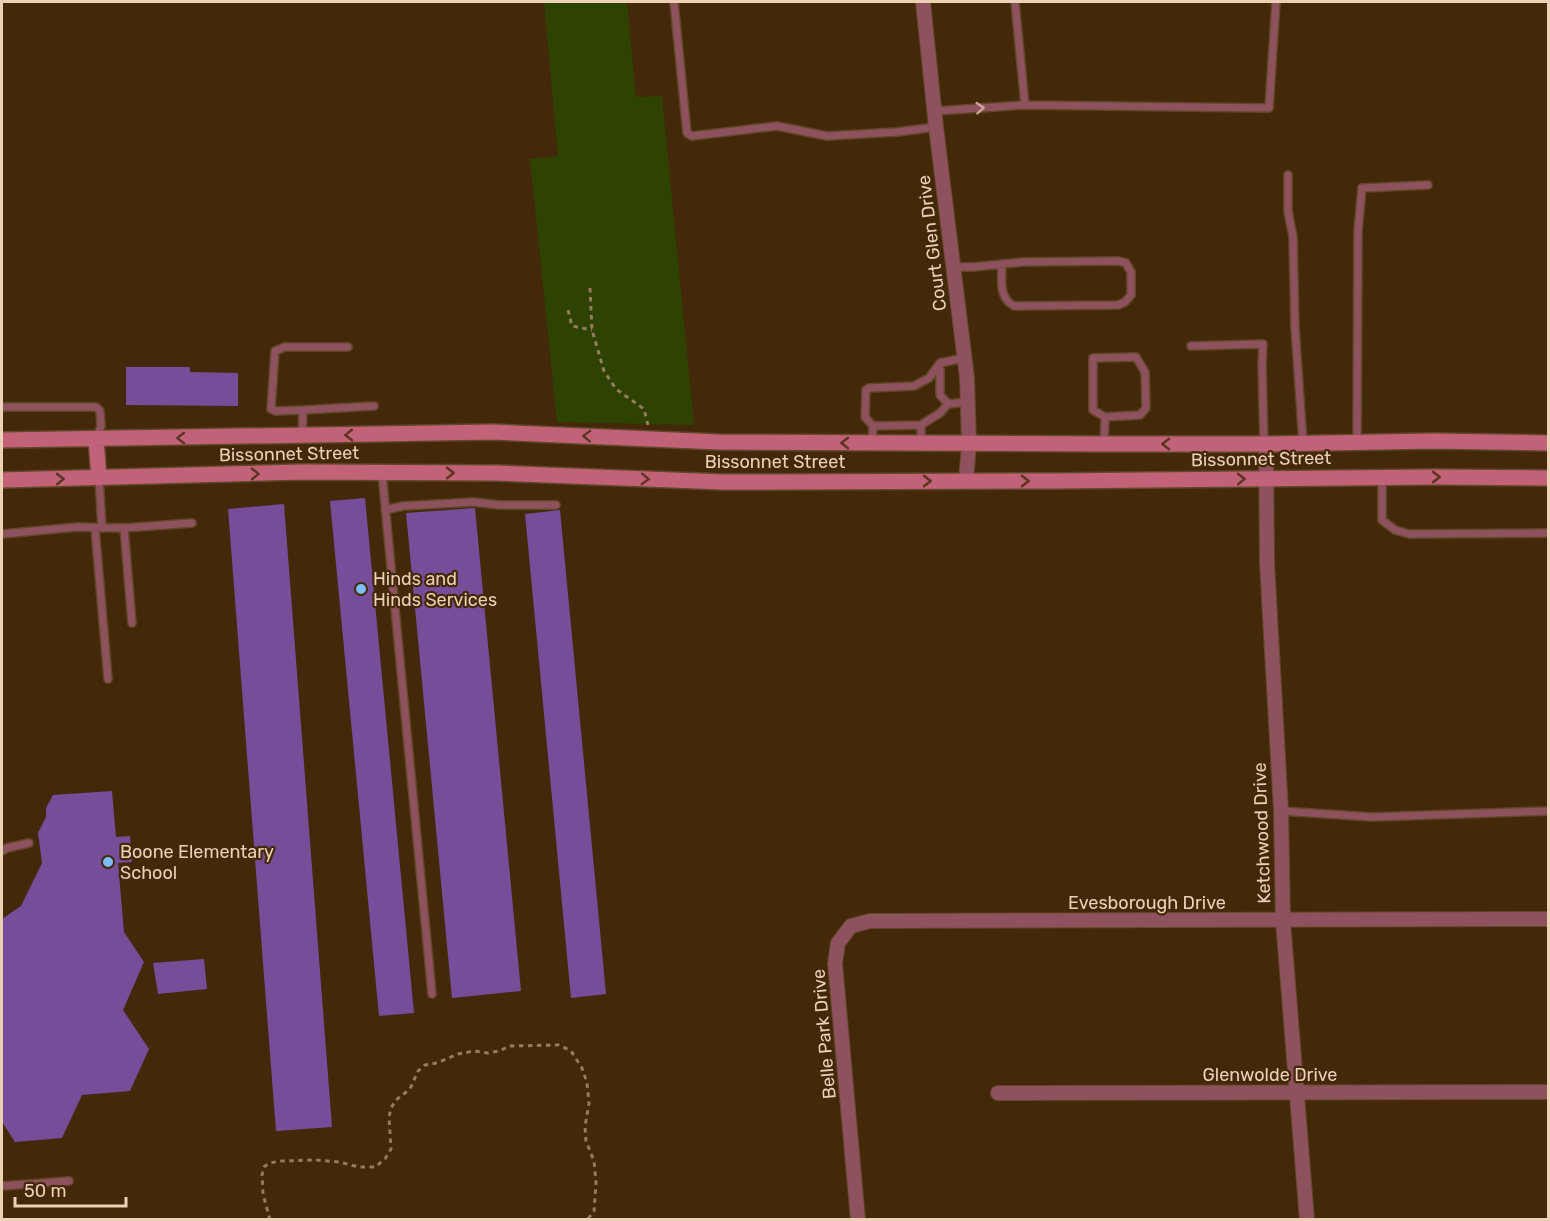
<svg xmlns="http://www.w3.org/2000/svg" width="1550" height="1221" font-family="Rubik,sans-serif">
<rect width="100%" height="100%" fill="#43290a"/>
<!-- green -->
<path fill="#2e4202" d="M544 2H627L636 97 662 96 694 425 557 422 530 159 558 156Z"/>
<!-- building -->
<path fill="#754d98" d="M126 367H190V372L238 373V406L126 405Z
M365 498 414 1013 379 1016 330 501Z
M284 504 332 1127 276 1131 228 509Z
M475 508 521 991 452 998 406 513Z
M560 510 606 994 571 998 525 514Z
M112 791 116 837 130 836 132 862 118 863 124 932 144 962 123 1010 149 1049 130 1091 82 1095 62 1138 15 1142 2 1122V919L21 906 42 863 38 833 46 817V808L53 795Z
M204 959 207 989 158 994 153 963Z"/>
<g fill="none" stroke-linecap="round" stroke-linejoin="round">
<!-- lane casing -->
<g stroke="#624729" stroke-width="10">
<path id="lane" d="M674 2 687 133 692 136 777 126 827 136 897 132 936 127
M1015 2 1025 105
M935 111 1025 105 1269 108 1276 2
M1288 175V211L1293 237 1295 328 1303 443
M953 267H973L1022 262 1118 261 1126 263 1131 272V295L1125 302 1118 305 1014 306C998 297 1002 280 1002 264
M1191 346 1263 344 1262 364 1264 444
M940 363V395L948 404
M2 407H96L100 411 101 426 96 439
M303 410 374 406
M873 426 865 417 866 390 869 388 914 386 929 378 940 363 964 358
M302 435 303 410 276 411 271 409 275 351 285 347H348
M872 443 873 426 921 425
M921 443V425L940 413 948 404 967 402
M1357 443 1358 231 1362 188 1428 185
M1104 444 1105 417 1093 410V358L1136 357 1145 372 1146 408 1140 415 1105 417
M382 473 432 994
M99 478 102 528
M1382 478V520L1395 530 1409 534 1548 533
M385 510 403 506 474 502 499 505H556
M95 528 108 679
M124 528 132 623
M2 534 77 527 124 528 192 523
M1281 811 1372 817 1548 811
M2 851 7 848 29 843
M2 1186 69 1181"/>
</g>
<!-- street casing -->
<g stroke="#624729" stroke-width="16">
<path id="street" d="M923 2 936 127 967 378 969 444 966 481
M1266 444 1267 563 1281 811 1283 921 1307 1220
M998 1093 1548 1092
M858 1220 835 963 838 943 851 926 870 921 1548 919"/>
</g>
<!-- secondary casing -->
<g stroke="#624729" stroke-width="18">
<path id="secondary" d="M96 439 99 478
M2 440 493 432 719 442 1104 444H1266L1433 441 1548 443
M2 480 303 472 496 473 723 482 1052 481 1434 477 1548 478"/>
</g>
<!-- path -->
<path stroke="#967b5e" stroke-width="3" stroke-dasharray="4.5 4.5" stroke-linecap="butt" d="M590 288 592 330 604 371 616 389 644 409 648 425
M568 310 572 326 592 330
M270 1220 263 1194 262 1175 264 1167 269 1163 281 1161 315 1160 339 1162 359 1167H375L385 1159 391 1149 389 1117 391 1108 396 1100 410 1089 418 1071 425 1065 437 1063 458 1054 474 1051 488 1053 499 1051 510 1046 559 1045 571 1051 582 1068 587 1083 589 1103 585 1127 586 1141 594 1161 596 1183 594 1211 587 1220"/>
<!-- lane -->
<use href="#lane" stroke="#8e525e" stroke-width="7"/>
<!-- street -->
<use href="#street" stroke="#8e525e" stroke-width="14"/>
<!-- secondary -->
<use href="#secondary" stroke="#c16278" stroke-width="15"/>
</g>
<!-- one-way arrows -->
<defs><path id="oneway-chevron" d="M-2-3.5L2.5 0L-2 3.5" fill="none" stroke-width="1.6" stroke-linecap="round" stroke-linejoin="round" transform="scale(1.5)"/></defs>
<use stroke="#cca597" href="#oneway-chevron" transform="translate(980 108) rotate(-4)"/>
<g stroke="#5c3420">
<use href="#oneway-chevron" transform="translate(349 435) rotate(179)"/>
<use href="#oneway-chevron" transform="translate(587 436) rotate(-178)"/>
<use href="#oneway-chevron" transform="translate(181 438) rotate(179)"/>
<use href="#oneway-chevron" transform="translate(845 443) rotate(-180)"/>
<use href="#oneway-chevron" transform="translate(1166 444) rotate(180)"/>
<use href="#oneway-chevron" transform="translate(450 473)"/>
<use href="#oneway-chevron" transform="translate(255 474) rotate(-1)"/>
<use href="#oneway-chevron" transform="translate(1436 477)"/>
<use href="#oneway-chevron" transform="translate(60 479) rotate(-1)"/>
<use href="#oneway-chevron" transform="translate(645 479) rotate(2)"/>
<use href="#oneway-chevron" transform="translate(1241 479) rotate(-1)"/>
<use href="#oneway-chevron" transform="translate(927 481)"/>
<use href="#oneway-chevron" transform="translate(1025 481)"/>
</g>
<!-- markers -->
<g fill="#7cbef9" stroke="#43290a" stroke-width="2">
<circle cx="361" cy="589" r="6"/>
<circle cx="108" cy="862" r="6"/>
</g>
<g text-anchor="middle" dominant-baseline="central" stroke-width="4.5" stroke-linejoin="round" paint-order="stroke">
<!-- street labels -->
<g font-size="18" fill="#edd1b5" stroke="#43290a">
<text transform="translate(932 243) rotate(-97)">Court Glen Drive</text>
<text transform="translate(289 454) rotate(-1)">Bissonnet Street</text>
<text transform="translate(1261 459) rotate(-1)">Bissonnet Street</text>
<text x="775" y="462">Bissonnet Street</text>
<text transform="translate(1262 833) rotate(-92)">Ketchwood Drive</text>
<text x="1147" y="903">Evesborough Drive</text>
<text transform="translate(824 1034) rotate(-95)">Belle Park Drive</text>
<text x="1270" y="1075">Glenwolde Drive</text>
</g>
<!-- poi labels -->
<g font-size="18" fill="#edd1b5" stroke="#43290a" text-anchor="start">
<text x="373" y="579">Hinds and<tspan x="373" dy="21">Hinds Services</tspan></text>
<text x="120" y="852">Boone Elementary<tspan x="120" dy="21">School</tspan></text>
</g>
</g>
<!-- border -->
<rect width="1550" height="1221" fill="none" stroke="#edd1b5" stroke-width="6"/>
<!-- scale -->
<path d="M15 1197v9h111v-9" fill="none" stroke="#edd1b5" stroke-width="3"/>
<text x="24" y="1197" font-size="18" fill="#edd1b5" stroke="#43290a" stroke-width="4.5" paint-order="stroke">50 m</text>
</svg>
